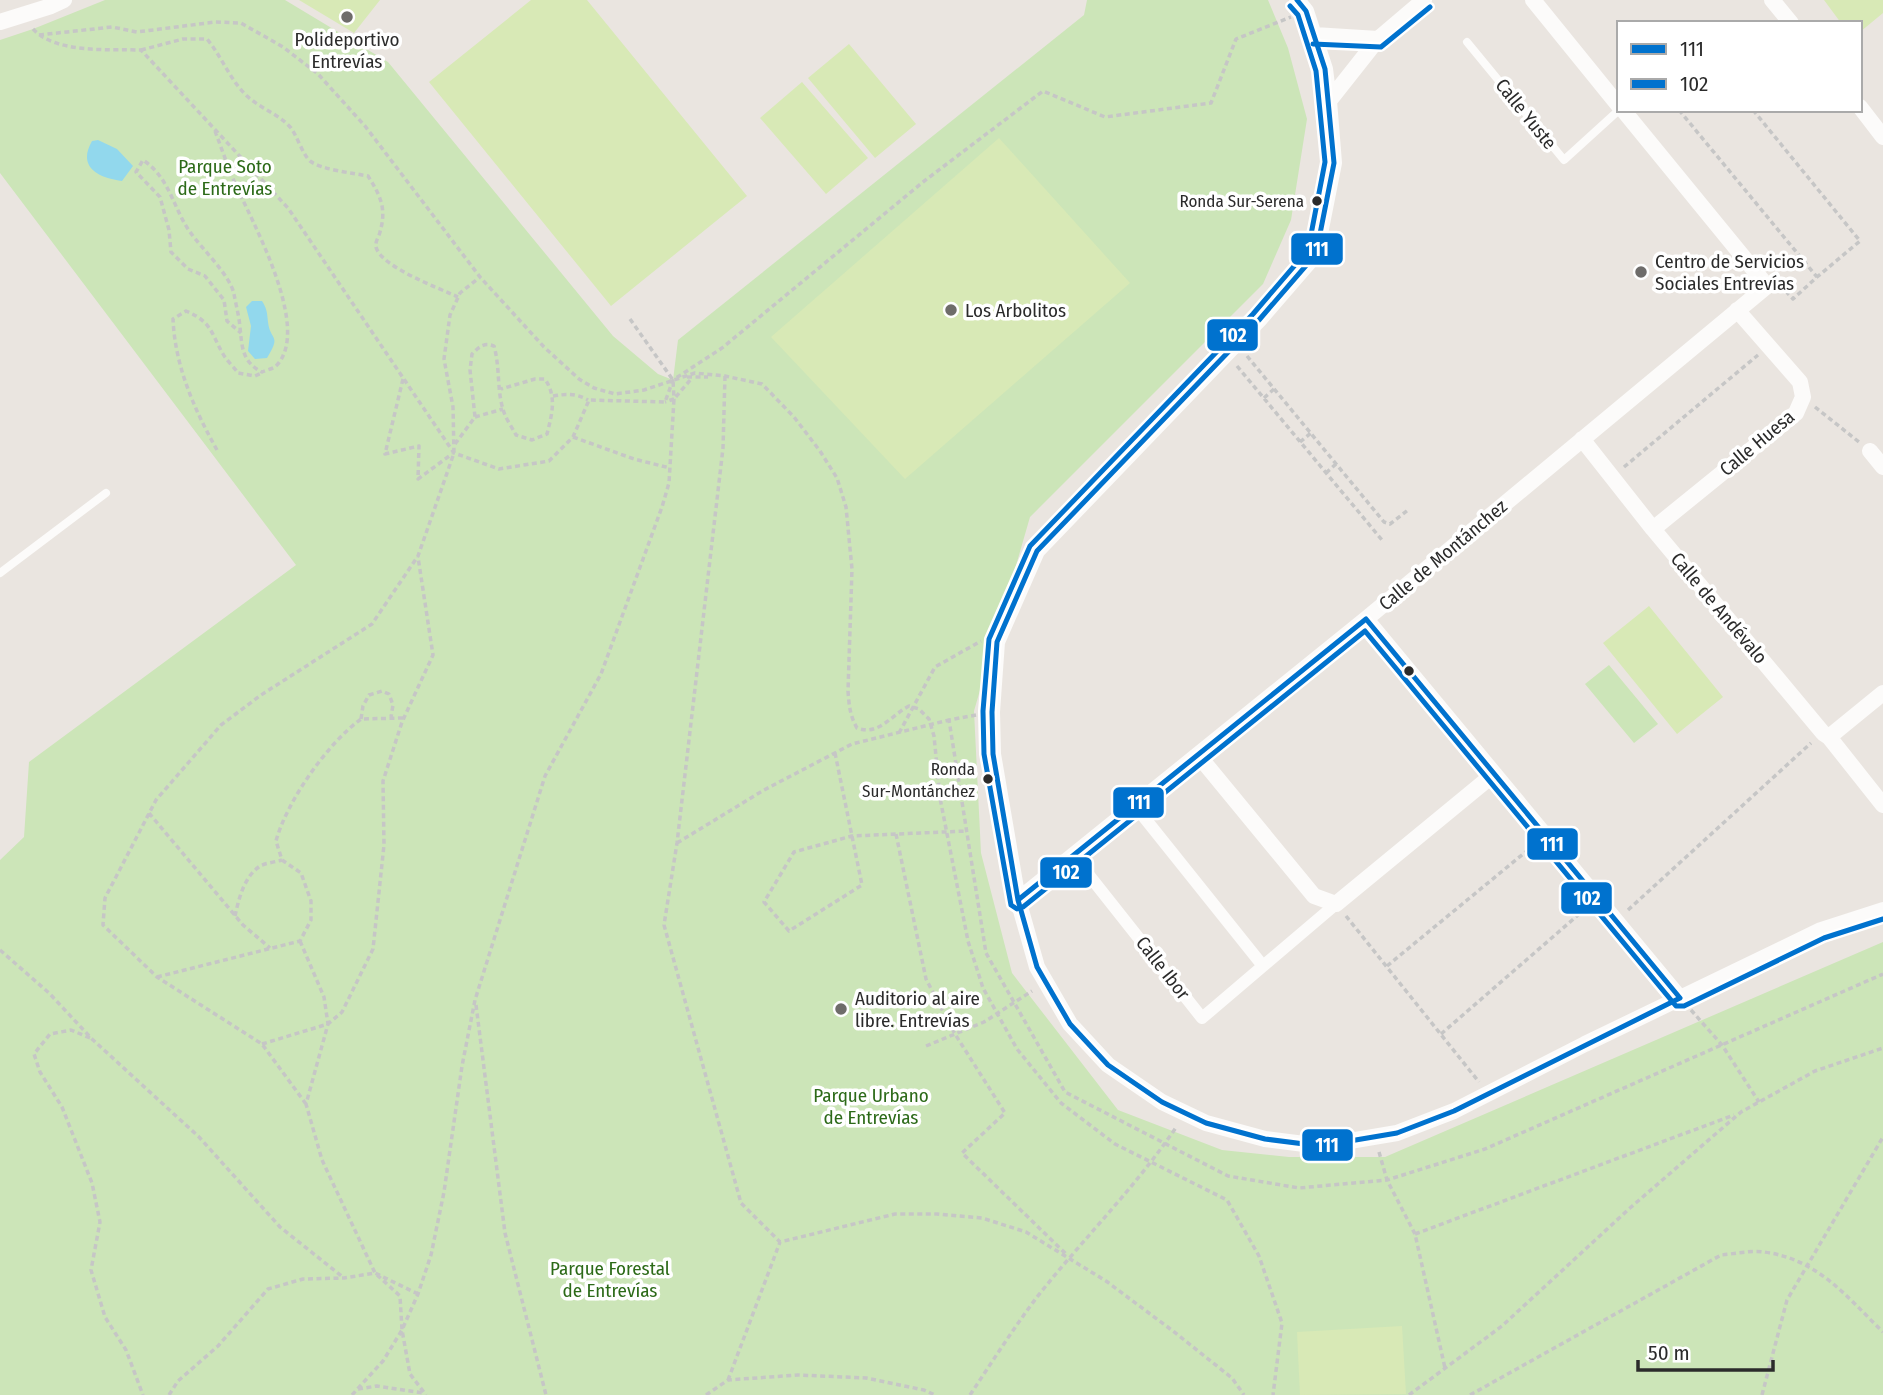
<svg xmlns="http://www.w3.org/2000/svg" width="1883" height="1395" font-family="'Fira Sans Condensed',sans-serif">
<rect width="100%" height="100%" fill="#eae5e0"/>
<!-- green -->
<path fill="#cce5b8" d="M105 0H285L388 62 613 336 658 374 673 380 678 340 1084 15 1087 0H1268L1288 48 1307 119 1291 220 1263 284 1030 517 974 711 981 853 1012 973 1118 1110 1222 1150 1289 1157H1385L1883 942V1395H0V860L24 837 29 762 296 565 0 173V40L33 29Z
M1609 665 1658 724 1634 743 1585 684Z"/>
<!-- pitch -->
<path fill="#d8e9b6" d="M299 0H380L354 33Z
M531 0H587L747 196 611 306 429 82Z
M1824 0H1883V13L1860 32V23H1841Z
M849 44 916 124 875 158 808 78Z
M802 82 868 158 826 194 760 118Z
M999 138 1130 283 905 479 771 337Z
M1649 606 1723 697 1677 734 1603 643Z
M1402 1326 1406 1394 1300 1395 1297 1332Z"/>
<!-- water -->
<path fill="#92d8ed" d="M98 140 117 149 133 166 122 181C98 178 77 167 92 141Z
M252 301H262C267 309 267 312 268 322 270 341 282 334 267 358L255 359 248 351 251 326 246 307Z"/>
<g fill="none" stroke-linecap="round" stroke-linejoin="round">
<!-- path -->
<path stroke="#c6c6c6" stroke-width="3.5" stroke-dasharray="5 3.5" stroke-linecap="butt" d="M33 29C56 54 110 49 141 50L288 208 454 453 499 469 549 461 573 437 589 400 665 402 673 380 722 348 923 182 1043 91 1105 117 1211 103 1236 39 1291 17
M39 35 112 27 137 32 215 22 241 23 283 47 318 74 365 126 480 277 544 347 579 379 594 388 615 394 644 390 695 373 725 376 762 384 794 417 820 451 837 478 846 507 852 569 848 691C849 705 850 716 857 728 879 736 890 716 909 706L919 709 929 719 934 736 940 798 968 941 983 988 1017 1049 1061 1103 1115 1144 1227 1200 1259 1256 1282 1323 1273 1395
M141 50 183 39H207C222 57 230 80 247 96 261 109 279 114 291 128 297 136 303 155 310 161 322 170 353 173 368 176 380 195 387 208 380 232 379 237 375 241 376 247 381 267 439 288 458 297
M1679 110 1817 277 1793 299 1783 288
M1753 110 1860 241 1817 277
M215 131C221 147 227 164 234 181 251 220 313 329 276 366 273 369 266 370 262 372 242 362 242 347 240 327 239 316 236 305 234 294 230 275 202 249 190 232 173 208 170 178 143 160L136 172 160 197 169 230 171 252 188 269 205 276 224 300 227 321 241 333
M630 319 673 380 674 399 665 402
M1247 356 1384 522 1390 524 1408 510
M1237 366 1382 540
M725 376 723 448 677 843 664 925 741 1203 780 1242 895 1214H937L982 1218 1026 1232 1106 1281 1173 1331 1232 1378 1244 1395
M687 377H708
M403 379 385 454 419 446 418 479 452 454
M553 396C566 394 576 393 588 400
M1264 398 1274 389
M1815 407 1859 442
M475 417 503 409
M573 437 634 459 670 468
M1300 442 1311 433
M455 444 475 417 470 370 472 354C479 347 484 342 494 346 500 367 497 391 503 409 505 418 512 427 516 435L532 440 547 434C552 414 557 397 545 379H535L501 389
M217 450C194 409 175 366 173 319L186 311C212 322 211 333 223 354 227 361 234 367 238 373L255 376 262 373
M1624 467 1758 355
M1326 473 1336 464
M976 715 949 720 986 953 1065 1092 1228 1176 1299 1188 1387 1180 1485 1149 1883 974
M361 719 363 706 369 695 382 691 389 694 393 705 391 717
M899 733 935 667 981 641
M835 753 862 885 789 931 764 902 794 852 852 836 967 831
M149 813 243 925 270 948
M896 834 926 979 955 1034 1005 1113 962 1153 1067 1255
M677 843 764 790 852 744 949 720
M1628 910 1811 743
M235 916C239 898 244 877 260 866 266 863 275 862 282 860
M1346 916 1479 1082
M300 941 324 997 328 1024 306 1104 322 1160 375 1273 400 1296 402 1330 410 1374 426 1395
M0 950 49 993 92 1039 199 1137 280 1227 344 1278
M1387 966 1534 845
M157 977 300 941 311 920V901L301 873 282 860 276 841C287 801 327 744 361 719L403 718
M476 1005 505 1233 546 1395
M1691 1010 1722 1045 1759 1102
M1441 1034 1585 909
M90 1038 71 1030 50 1034 34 1054 40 1072 62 1107 92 1183 100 1222 91 1270 105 1317 126 1350 143 1395
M262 1044 328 1024 342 1012 373 949 384 845 383 781 402 722 433 655 418 557
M926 1046 984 1022 1032 991
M306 1104 262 1044 157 977 103 925 105 898 156 800 221 725 261 695 372 624 418 556 454 453 453 407 444 359 450 315 460 293 480 277
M1379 1152 1387 1180 1415 1234 1445 1368
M1415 1234 1734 1115
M728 1380 780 1242
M358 1389 377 1386 423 1393
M169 1395 178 1381 218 1346 268 1289 303 1279 344 1278 375 1273 418 1294
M352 1395 383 1361 402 1330 418 1294 431 1255 444 1192 462 1066 475 1000 545 776 601 674 662 507 669 483 674 399 692 378
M706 1395 728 1380 798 1375 866 1378 924 1390 935 1395
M970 1395C992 1362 1013 1329 1037 1297 1083 1239 1135 1188 1177 1126
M1409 1395 1502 1326 1630 1208 1741 1112 1815 1071 1883 1048
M1470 1395 1721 1255C1734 1254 1751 1250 1764 1252 1818 1259 1847 1297 1883 1332
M1762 1395 1787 1300 1883 1137"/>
<!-- service -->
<path stroke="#fcfbfa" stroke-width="8" d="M1467 42 1564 160 1619 110
M0 573 106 493"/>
<!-- pedestrian -->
<path stroke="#fcfbfa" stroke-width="12" d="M1135 806 1263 966
M1073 855 1202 1018 1336 904"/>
<!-- minor -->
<path stroke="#fcfbfa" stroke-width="16" d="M1297 0 1306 11 1325 69 1329 101 1334 163 1316 254 1259 320 1037 551 997 642 992 712 993 754 1018 900 1037 967 1070 1024 1108 1065 1162 1102 1206 1123 1265 1139 1320 1146 1397 1133 1454 1111 1585 1044 1821 930 1883 910
M1533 0 1619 106
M1772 0 1791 23
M0 22 51 6 64 0
M1314 35 1378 39
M1329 101 1378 39 1424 0
M1860 107 1883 137
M1582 439 1653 529 1823 733 1829 737 1883 805
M1870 451 1883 467
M1653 529 1796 413 1803 397 1800 382 1737 310
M1366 619 1680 998
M1829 737 1883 693
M1198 755 1314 896 1336 904 1494 774
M1018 900 1366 619 1767 286 1623 110"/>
<!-- bus-1 casing -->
<g stroke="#fff" stroke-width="10">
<path id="bus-1" d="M1366 619 1680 998 1454 1111 1397 1133 1320 1146 1265 1139 1206 1123 1162 1102 1108 1065 1070 1024 1037 967 1018 900Z
M1018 900 993 754 992 712 997 642 1037 551 1259 320 1316 254 1334 163 1325 69 1306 11 1297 0"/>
</g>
<!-- bus-2 casing -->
<g stroke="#fff" stroke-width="10">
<path id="bus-2" d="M1290 6 1298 15 1316 71 1325 162 1308 250 1253 314 1030 546 989 639 983 711 984 754 1011 905 1017 909 1023 907 1365 631 1676 1006H1684L1824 938 1883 919
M1313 44 1381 47 1430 7"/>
</g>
<!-- bus-1 -->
<use href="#bus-1" stroke="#0072ce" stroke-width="5"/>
<!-- bus-2 -->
<use href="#bus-2" stroke="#0072ce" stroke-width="5"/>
</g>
<!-- markers -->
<g fill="#6e6c6a" stroke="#fff" stroke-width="2.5">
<circle cx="347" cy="17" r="7"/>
<circle cx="1641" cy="272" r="7"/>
<circle cx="951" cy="310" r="7"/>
<circle cx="841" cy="1009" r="7"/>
</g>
<g fill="#2b2b2b" stroke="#fff" stroke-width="2.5">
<circle cx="1317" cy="201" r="6"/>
<circle cx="1409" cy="671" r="6"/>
<circle cx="988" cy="779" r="6"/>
</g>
<g text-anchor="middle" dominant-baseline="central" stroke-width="7" stroke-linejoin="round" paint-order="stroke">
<!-- bus labels -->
<g font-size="17" fill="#2b2b2b" stroke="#fff" text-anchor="end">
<text x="1304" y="201">Ronda Sur-Serena</text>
<text x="975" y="769">Ronda<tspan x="975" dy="22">Sur-Montánchez</tspan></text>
</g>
<!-- poi labels -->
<g font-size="19" fill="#2b2b2b" stroke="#fff" text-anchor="start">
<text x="347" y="39" text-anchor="middle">Polideportivo<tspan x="347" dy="22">Entrevías</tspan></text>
<text x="1655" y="261">Centro de Servicios<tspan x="1655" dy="22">Sociales Entrevías</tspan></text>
<text x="965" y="310">Los Arbolitos</text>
<text x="855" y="998">Auditorio al aire<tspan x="855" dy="22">libre. Entrevías</tspan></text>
</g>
<!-- street labels -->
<g font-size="19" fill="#2b2b2b" stroke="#fff">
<text transform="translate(1526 114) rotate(51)">Calle Yuste</text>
<text transform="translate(1757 443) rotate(-40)">Calle Huesa</text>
<text transform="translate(1443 555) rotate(-40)">Calle de Montánchez</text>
<text transform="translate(1719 608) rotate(50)">Calle de Andévalo</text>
<text transform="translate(1163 968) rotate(52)">Calle Ibor</text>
</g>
<!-- park labels -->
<g font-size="19" fill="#2c6a18" stroke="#fff">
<text x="225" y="166">Parque Soto<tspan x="225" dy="22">de Entrevías</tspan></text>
<text x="871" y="1095">Parque Urbano<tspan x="871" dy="22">de Entrevías</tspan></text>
<text x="610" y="1268">Parque Forestal<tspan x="610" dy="22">de Entrevías</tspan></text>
</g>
</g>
<g stroke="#fff" stroke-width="2.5">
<rect x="1290" y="232" width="54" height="34" rx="7" fill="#0072ce"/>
<rect x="1206" y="318" width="53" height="34" rx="7" fill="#0072ce"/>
<rect x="1112" y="786" width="53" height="33" rx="7" fill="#0072ce"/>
<rect x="1526" y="827" width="53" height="34" rx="7" fill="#0072ce"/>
<rect x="1039" y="856" width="54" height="33" rx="7" fill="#0072ce"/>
<rect x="1560" y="881" width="53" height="34" rx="7" fill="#0072ce"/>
<rect x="1301" y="1128" width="53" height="34" rx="7" fill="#0072ce"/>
</g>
<g font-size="19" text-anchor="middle" font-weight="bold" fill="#fff">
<text x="1317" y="256">111</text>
<text x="1233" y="342">102</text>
<text x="1139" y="809">111</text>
<text x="1552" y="851">111</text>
<text x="1066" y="879">102</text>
<text x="1587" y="905">102</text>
<text x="1327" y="1152">111</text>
</g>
<!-- legend -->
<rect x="1617" y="21" width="245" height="91" fill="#ffffff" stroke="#aaaaaa" stroke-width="2"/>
<rect x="1631" y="44" width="35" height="10" fill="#0072ce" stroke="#aaaaaa" stroke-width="2"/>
<text x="1680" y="56" font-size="21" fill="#2b2b2b">111</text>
<rect x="1631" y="79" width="35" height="10" fill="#0072ce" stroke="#aaaaaa" stroke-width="2"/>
<text x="1680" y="91" font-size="21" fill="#2b2b2b">102</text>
<!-- scale -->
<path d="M1638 1360v10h135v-10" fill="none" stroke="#2b2b2b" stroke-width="3.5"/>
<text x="1648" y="1360" font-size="21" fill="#2b2b2b" stroke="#ffffff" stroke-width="5" paint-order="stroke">50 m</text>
</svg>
